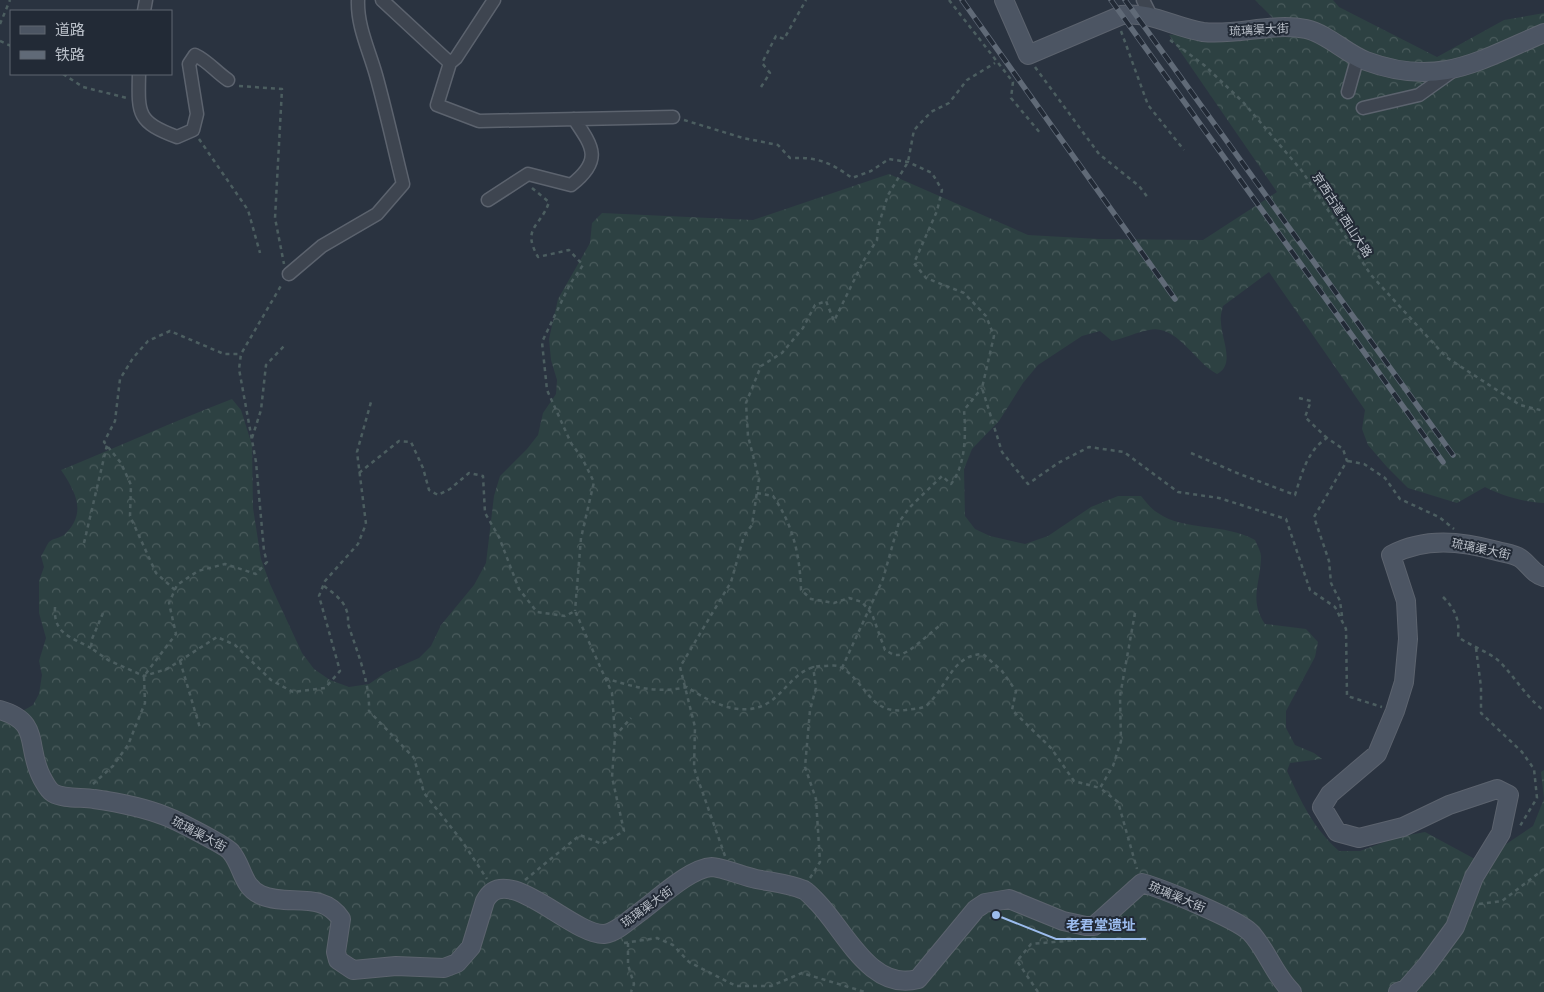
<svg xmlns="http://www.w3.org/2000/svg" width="1544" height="992" font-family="'DM Sans','Noto Sans SC',sans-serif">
<defs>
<pattern id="forest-crowns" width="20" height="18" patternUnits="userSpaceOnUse" patternTransform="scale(1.25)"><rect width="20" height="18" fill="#2d4142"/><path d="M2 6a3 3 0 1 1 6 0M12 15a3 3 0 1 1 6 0" fill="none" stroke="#4a5b5c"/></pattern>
</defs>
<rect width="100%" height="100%" fill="#2a3340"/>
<!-- forest -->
<path fill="url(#forest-crowns)" d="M1255 0H1333L1339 7 1437 57 1504 20 1544 13V503C1528 503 1499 495 1485 487L1457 503 1408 488 1387 467 1368 445 1362 429 1365 410 1269 272 1223 306C1222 311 1220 316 1221 322 1221 338 1236 365 1217 374 1194 362 1177 324 1149 330 1137 332 1125 338 1112 341L1100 331 1082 336 1038 365 1023 383 999 421 972 449 964 469 965 516 975 529 990 536 1025 544 1048 536 1091 507 1118 496H1141C1146 502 1151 509 1158 513 1183 531 1225 523 1255 540 1257 545 1262 553 1261 559 1260 584 1249 601 1265 624L1306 629 1318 642 1315 657 1286 711V728L1295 745 1314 753 1322 759 1290 763 1287 771C1301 802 1314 829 1339 851H1360L1398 837 1425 832 1473 858 1484 859 1533 826 1544 799 1541 772 1544 770V992H0V705L19 713 33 705 39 694 42 675 39 661 46 638 39 613V581L44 567 41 556C44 552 46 546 49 542 53 538 62 538 66 533 87 512 75 491 61 470 118 447 174 421 232 399L241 410 252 445 253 508 261 559 270 584 302 653 314 669 330 680 349 687 369 684 385 673 419 658 431 646 441 625 474 585 486 563 494 496 500 476 527 449 538 435 543 413 556 394 557 380 551 360 549 339 558 299 590 243 592 223 602 213 753 220 889 174 1028 235 1099 239 1203 240 1277 192 1169 35 1277 22Z"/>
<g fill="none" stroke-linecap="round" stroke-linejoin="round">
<!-- street casing -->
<g stroke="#5c636e" stroke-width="15">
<path id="street" d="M382 0 450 63
M494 0 456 58 450 63 437 105 479 121 673 117
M1143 0 1152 18
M144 11 146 0
M139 74C138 114 137 122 177 137L193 130 197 114 189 64 195 55C208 61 216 72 228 80
M1348 92 1358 56
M1363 108 1419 95 1454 70
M488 200 528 174 571 185C603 160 593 147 574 119
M289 274 322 246 377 214 403 184C394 148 386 111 376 75 369 50 357 26 358 0"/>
</g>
<!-- secondary casing -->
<g stroke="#5c636e" stroke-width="20">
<path id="secondary" d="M1004 0 1028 55 1122 15C1149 11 1176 28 1203 32 1237 36 1273 22 1306 29 1328 34 1345 53 1366 61 1439 88 1478 61 1544 33
M0 710C42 722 25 746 42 778 45 783 48 790 53 793 63 799 83 797 94 799 115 802 145 808 165 816 174 819 227 846 231 852 243 866 242 887 261 895 288 907 322 890 341 919L336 952 338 960 353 970 396 966 444 968 457 963 471 947 485 901C506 860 571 935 604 934 615 933 627 922 636 915 655 902 689 868 712 867 720 867 746 877 756 879 771 882 790 884 804 890 809 893 814 899 818 903 845 931 871 992 918 979L976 909 985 903 1009 899 1063 921 1086 926H1094L1142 883C1163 889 1235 918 1250 932 1266 948 1274 975 1292 992
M1398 992 1406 989 1427 965 1455 927 1474 877 1501 833 1509 795 1497 789 1449 805 1403 827 1359 838 1337 832 1322 807 1330 794 1377 754 1395 711 1404 682 1408 639 1406 601 1391 555C1425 537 1461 541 1497 551 1504 553 1514 554 1520 558 1529 564 1533 574 1544 577"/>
</g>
<!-- path -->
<path stroke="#4c5e60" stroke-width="2.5" stroke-dasharray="4 4" stroke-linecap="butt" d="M949 0 1013 82 1011 98 1041 134
M0 24 10 0
M1121 31 1148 105 1184 150
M1170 40 1204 65 1243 102 1302 171 1371 275 1446 357 1520 405 1544 411
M0 41 11 46
M1035 67 1099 154 1139 186 1149 199
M63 74 83 87 127 98
M239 86 282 89 275 218 284 264
M761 87 770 73 762 63 776 36 784 39 806 0
M684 120 743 138 778 145 790 158C817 157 830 162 852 178L871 171 889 159 908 162 932 173 942 190 937 211 914 263 926 278 964 293 986 316 994 336 982 388 1002 452 1028 484 1058 463 1089 447 1124 452 1178 492 1219 498 1286 519 1310 590 1335 607 1346 629 1347 696 1382 707
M199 139 248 210 260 253
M532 188 549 202C541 227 521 227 538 257L569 250 583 265 570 284 542 342 547 390 571 443 582 458 594 482 581 538 575 611
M1299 398 1311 401 1305 417 1327 438
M252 438 261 410 266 365 284 346
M1191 453 1237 473 1295 495C1302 473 1307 451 1327 438L1343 449 1347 461 1314 517 1329 561 1331 583 1340 601 1342 616
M1348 461 1364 464 1385 478 1400 499 1439 517 1454 529
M359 473 399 441 411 442 423 468 429 490 438 495 450 489 469 473 483 476 485 513 499 537 519 589 537 612 565 616 575 611 612 693 615 736
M757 493 773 496C793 525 800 555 801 590L811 599 834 603 849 598 862 602 872 614 885 650C888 651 892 655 896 655 907 657 931 631 942 624
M84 543 107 445
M324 586C333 593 344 600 347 612 349 617 347 622 349 627 358 654 370 683 369 711L414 758 424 793 462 841 487 879
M175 590 156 573 130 516 131 485 121 463 104 442 115 421 120 379 133 358 148 341 170 331 224 354H241
M1443 597C1455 609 1460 620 1458 637 1471 646 1487 651 1499 661 1515 677 1526 697 1544 711
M55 607C53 634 71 637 91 648
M103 613 92 639 91 648 108 660 144 676 167 669 217 637 235 645 271 680 293 692 325 688 340 671 319 596 325 581 358 544 366 524 357 452 371 402
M1135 613 1120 696 1121 741 1113 766 1100 788 1118 802 1137 869
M1476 648 1481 687V713L1522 752 1534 769 1537 798 1520 826 1517 827
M180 661 200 728
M842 668 883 579 899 522 910 507 942 476 951 484C966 465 966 433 964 410L982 388
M605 678C633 687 658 694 687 687 714 705 750 722 777 696 792 682 802 666 823 666 828 666 834 665 838 666 866 679 868 715 905 710 911 709 918 709 924 707 927 706 930 702 932 700 949 681 954 655 983 654L1002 671 1016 691 1012 710 1051 748 1074 781 1100 788
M93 784 113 766 128 745 145 703 144 676 176 634 169 603 177 585 198 571 225 564 256 574 267 562 264 551 256 462 239 369 241 354 282 284
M725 856 694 768 695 727 680 667 731 582 744 536 752 525 759 479 748 436 746 403 761 366 782 353 803 328 815 305 826 301 834 321 864 260 877 240 878 227 888 195 908 162 914 130 931 112 949 103 967 80 995 63
M810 878 820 862 816 799 805 767 810 710 816 688 813 666
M525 880 580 835 602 844 624 831 612 777 615 736 631 718
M1479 904 1502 901 1544 869
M624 943 657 938 673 945 689 962 736 986H771L802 973 865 992
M628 943V965L634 984 631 992
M1038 992 1017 961 1031 944 1077 940"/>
<!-- street -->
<use href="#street" stroke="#3e4550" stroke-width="12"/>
<!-- secondary -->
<use href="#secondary" stroke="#4c5563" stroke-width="18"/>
<!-- rail casing -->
<g stroke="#606a77" stroke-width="5.5">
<path id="rail" d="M962 0 1175 299
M1111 0 1443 462
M1125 0 1453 455"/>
</g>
<!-- rail -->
<use href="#rail" stroke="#222a36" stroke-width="4" stroke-dasharray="11" stroke-linecap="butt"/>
</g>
<g text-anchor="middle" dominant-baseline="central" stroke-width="4" stroke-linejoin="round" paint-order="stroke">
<!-- street labels -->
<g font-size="12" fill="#bbc1ca" stroke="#222a36">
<text transform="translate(1259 30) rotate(-3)">琉璃渠大街</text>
<text transform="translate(1342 215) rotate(57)">京西古道·西山大路</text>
<text transform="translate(1481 549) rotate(12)">琉璃渠大街</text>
<text transform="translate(199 834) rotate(28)">琉璃渠大街</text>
<text transform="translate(1177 897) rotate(23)">琉璃渠大街</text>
<text transform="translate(647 907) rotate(-36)">琉璃渠大街</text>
</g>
</g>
<!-- callouts -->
<path fill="none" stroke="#9cbcee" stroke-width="2" d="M996 915L1056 939H1146"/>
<circle fill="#9cbcee" stroke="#222a36" stroke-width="2" cx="996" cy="915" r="5"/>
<g font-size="14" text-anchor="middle" font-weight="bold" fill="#9cbcee" stroke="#222a36" stroke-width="4" stroke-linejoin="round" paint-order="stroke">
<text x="1101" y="930">老君堂遗址</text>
</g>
<!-- legend -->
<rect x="10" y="10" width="162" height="65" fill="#222a36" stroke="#5f6671"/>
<rect x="20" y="26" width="25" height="8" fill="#4c5563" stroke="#5f6671"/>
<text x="55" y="35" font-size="15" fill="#bbc1ca">道路</text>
<rect x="20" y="51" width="25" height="8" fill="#606a77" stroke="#5f6671"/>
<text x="55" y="60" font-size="15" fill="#bbc1ca">铁路</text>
</svg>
